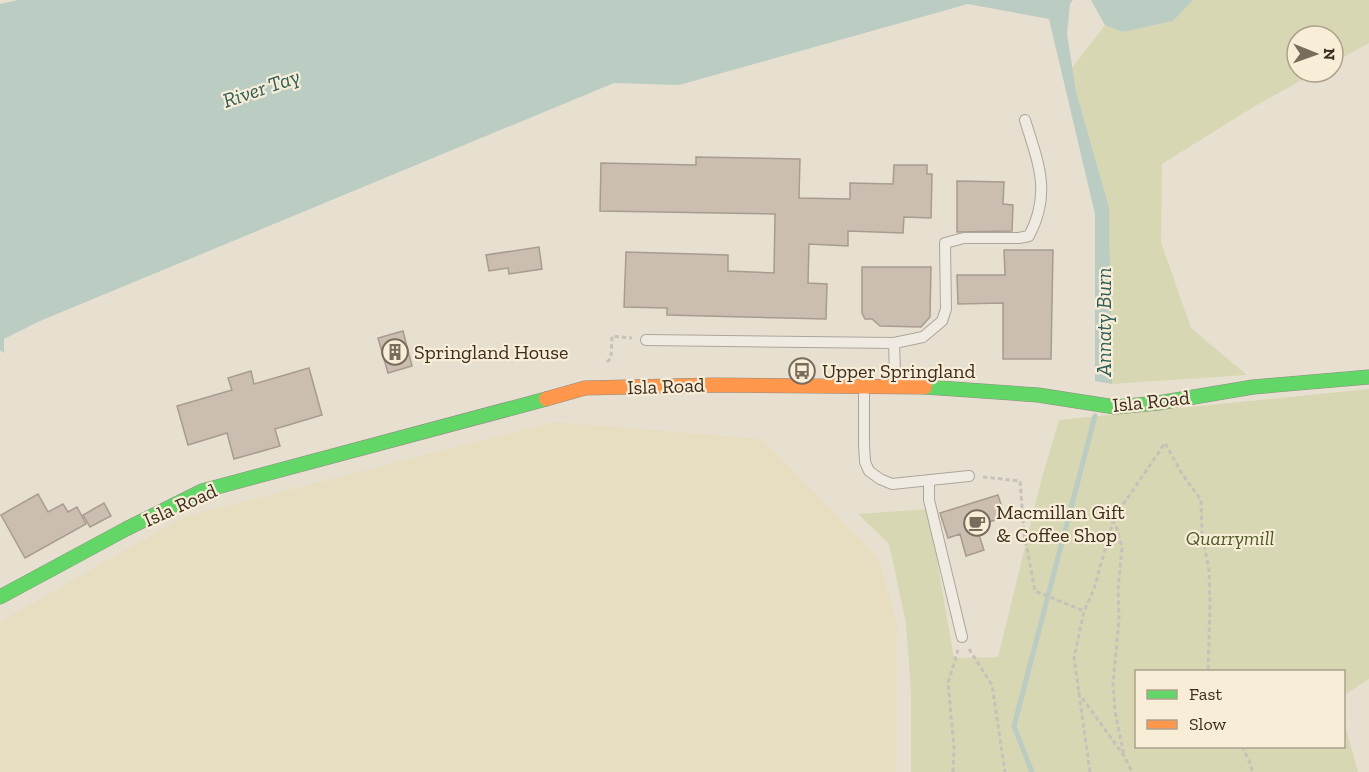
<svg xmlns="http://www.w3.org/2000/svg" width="1369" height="772" font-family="'Zilla Slab',serif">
<rect width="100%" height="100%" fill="#e7e0d1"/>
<!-- farmland -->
<path fill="#e7dec1" d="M553 422 762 439 878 558 897 621 896 772H0V622L183 517Z"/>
<!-- green -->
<path fill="#d8d7b3" d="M1193 0H1369V43L1333 63V36H1297V72H1316L1255 106 1162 164 1161 242 1191 328 1247 375 1112 384 1109 207 1076 91 1072 68 1105 25 1123 32 1173 21Z
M1369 389V679L1344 695V672H1136V746H1344V721L1358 772H911V692L906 623 889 544 858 514 928 509 954 658 998 657 1041 481 1059 420Z"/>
<!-- water -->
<path fill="#bbccc2" d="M18 0H1073L1070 4 1067 34 1076 91 1109 207 1112 384 1095 381V214L1049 19 968 4 679 85 614 83 40 321 4 339V353L0 350V4Z
M1091 0H1193L1173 21 1123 32 1105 25Z"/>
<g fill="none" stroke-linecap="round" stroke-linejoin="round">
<!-- stream -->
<path stroke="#bbccc2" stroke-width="5" d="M1032 772 1014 726 1095 416"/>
</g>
<!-- building -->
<path fill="#cbbeb1" stroke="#a89b8f" stroke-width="1.5" d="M696 157 800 159 799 198 850 199V183L893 184 894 165H927V174H932L931 218 904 217 903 233 848 231V246L809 244 808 283 827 284 826 319 667 315V308L624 307 626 252 728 255V271L774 273 775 214 600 211 601 163 696 165Z
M957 181 1004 182 1003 204 1013 205 1012 231 957 232Z
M539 247 542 269 509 274 508 268 489 271 486 255Z
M1004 250H1053L1051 359H1003V303L958 304 957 275H1005Z
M862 267H931L930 317 921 327 880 326 872 319H865L862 313Z
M403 331 412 366 388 373 378 338Z
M309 368 322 415 275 429 280 446 234 459 227 433 188 445 177 406 232 390 228 378 251 371 254 384Z
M38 494 48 512 63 504 68 512 77 507 86 524 25 558 1 515Z
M998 495 1005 517 976 526 984 550 966 556 960 534 948 538 940 513Z
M104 503 111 516 90 527 83 515Z"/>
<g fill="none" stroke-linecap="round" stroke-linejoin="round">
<!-- lane casing -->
<g stroke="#ada599" stroke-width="12">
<path id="lane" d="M646 340 894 343 895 373 897 383
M894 343 923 337 942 321 946 309 945 243 964 238H1019L1029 236C1052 192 1038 163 1025 120
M864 389V444L865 462 869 471 880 479 892 484 969 476
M929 480V500L962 637"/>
</g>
<!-- fast casing -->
<g stroke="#928a80" stroke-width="15">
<path id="fast" d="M925 387 1038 395 1115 407 1158 403 1253 387 1369 377
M0 597 126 529 202 491 546 399"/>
</g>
<!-- slow casing -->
<g stroke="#928a80" stroke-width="15">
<path id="slow" d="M546 399 585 388 715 385 925 387"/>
</g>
<!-- path -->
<path stroke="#c8c1b9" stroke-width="3" stroke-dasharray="4.5 3" stroke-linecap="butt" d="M607 362 611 358 612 336 632 338
M983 477 1020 481 1024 533 1035 591 1084 611
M1114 519 1122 547 1118 590 1119 619 1113 684 1115 711 1124 756
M969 649 992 685 1005 772
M1078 692 1124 756 1132 772
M1242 746 1251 765 1252 772
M953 772 954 747 948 683 958 650
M1090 772 1074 658 1084 611 1094 589 1114 518 1165 443 1182 474 1201 500 1202 535 1209 570 1210 605 1208 672"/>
<!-- lane -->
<use href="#lane" stroke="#f0ebe2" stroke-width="10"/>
<!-- fast -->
<use href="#fast" stroke="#63d668" stroke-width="14"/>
<!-- slow -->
<use href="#slow" stroke="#ff974d" stroke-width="14"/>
</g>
<!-- icons -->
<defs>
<g id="building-ring" transform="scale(1.35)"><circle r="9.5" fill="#f8edd7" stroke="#786c5d" stroke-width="1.5"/><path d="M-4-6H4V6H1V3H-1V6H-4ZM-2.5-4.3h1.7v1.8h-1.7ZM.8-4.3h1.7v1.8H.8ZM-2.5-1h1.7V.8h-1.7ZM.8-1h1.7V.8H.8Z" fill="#786c5d"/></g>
<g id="bus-ring" transform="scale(1.35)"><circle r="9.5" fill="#f8edd7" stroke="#786c5d" stroke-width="1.5"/><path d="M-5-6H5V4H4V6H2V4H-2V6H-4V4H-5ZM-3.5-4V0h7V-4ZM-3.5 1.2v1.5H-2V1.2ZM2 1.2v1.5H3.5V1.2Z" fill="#786c5d"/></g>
<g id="cafe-ring" transform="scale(1.35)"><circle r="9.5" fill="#f8edd7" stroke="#786c5d" stroke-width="1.5"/><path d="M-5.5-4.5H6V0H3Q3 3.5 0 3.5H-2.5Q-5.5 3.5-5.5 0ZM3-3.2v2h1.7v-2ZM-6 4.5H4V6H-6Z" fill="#786c5d"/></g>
</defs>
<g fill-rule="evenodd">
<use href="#building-ring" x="395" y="352"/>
<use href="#bus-ring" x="802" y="371"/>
<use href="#cafe-ring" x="977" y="523"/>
</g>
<g text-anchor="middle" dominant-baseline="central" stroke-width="4.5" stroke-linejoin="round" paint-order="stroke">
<!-- poi labels -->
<g font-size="20" fill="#3d2d1f" stroke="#f8edd7" text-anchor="start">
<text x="414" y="352">Springland House</text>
<text x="822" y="371">Upper Springland</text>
<text x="996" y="512">Macmillan Gift<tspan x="996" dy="23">&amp; Coffee Shop</tspan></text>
</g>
<!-- street labels -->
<g font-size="20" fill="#3d2d1f" stroke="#f8edd7">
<text transform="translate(666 386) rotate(-2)">Isla Road</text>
<text transform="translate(1151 401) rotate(-6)">Isla Road</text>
<text transform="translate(180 505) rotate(-24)">Isla Road</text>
</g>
<!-- park labels -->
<g font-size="20" font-style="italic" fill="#4f5b25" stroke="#f8edd7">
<text x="1230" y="538">Quarrymill</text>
</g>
<!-- water labels -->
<g font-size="21" font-style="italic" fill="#2e5e59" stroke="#f8edd7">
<text transform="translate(261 88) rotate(-19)">River Tay</text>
<text transform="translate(1103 322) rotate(-90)">Annaty Burn</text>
</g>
</g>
<!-- legend -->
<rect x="1135" y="670" width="210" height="78" fill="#f8edd7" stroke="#ada08d" stroke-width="1.5"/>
<rect x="1147" y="690" width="30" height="9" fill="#63d668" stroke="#ada08d" stroke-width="1.5"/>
<text x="1189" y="700" font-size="18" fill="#3d2d1f">Fast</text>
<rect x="1147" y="720" width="30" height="9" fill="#ff974d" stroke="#ada08d" stroke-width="1.5"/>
<text x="1189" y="730" font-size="18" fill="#3d2d1f">Slow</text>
<!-- north arrow -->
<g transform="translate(1315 54) rotate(91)"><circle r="28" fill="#f8edd7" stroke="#ada08d" stroke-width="1.5"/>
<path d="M0-4.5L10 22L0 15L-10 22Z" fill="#786c5d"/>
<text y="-9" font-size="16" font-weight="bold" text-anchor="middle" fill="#3d2d1f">N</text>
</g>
</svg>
